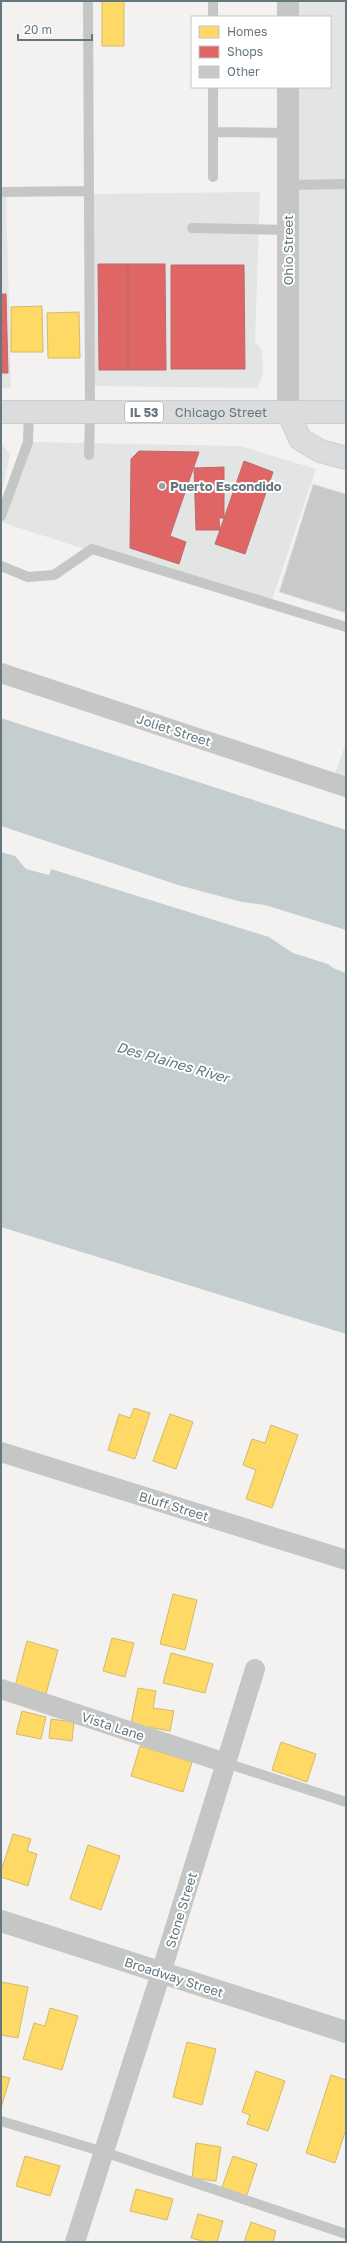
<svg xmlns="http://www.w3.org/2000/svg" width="347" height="2243" font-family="'Golos Text',sans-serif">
<rect width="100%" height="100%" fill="#f3f2f1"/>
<!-- built -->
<path fill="#e3e4e4" d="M290 1H346V410L289 411 290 87H330V17H290Z
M260 192 255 342 262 350 263 375 257 388 88 386 87 194Z
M1 195H6L11 388H1Z
M30 442 240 446 316 469 269 609 1 522Z
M1 443 10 454 1 496Z
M346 742V784L333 780Z"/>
<!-- water -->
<path fill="#c5cecf" d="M1 718 346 830V930L265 905 242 902 178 885 1 826Z
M1 852 15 856 26 869 49 875 51 869 269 937 293 953 328 964 333 968 346 973V1334L1 1227Z"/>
<!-- homes -->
<path fill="#ffd966" stroke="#d1bb6d" d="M102 1H124V46H102Z
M42 306 43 352H11V307Z
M79 312 80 358H48L47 313Z
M134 1408 150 1413 135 1459 108 1450 119 1414 130 1418Z
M170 1414 193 1422 176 1469 153 1461Z
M271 1425 298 1435 272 1508 246 1499 256 1470 243 1465 252 1439 265 1443Z
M173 1594 197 1600 185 1650 160 1644Z
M112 1638 134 1643 125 1677 103 1671Z
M27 1641 58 1650 46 1694 15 1686Z
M171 1653 213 1664 205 1693 163 1683Z
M138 1688 156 1691 153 1708 174 1711 170 1731 131 1724Z
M22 1711 46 1717 41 1739 16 1734Z
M51 1719 74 1722 72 1741 49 1738Z
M281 1742 316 1754 307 1782 272 1770Z
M140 1746 192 1762 183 1792 131 1776Z
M13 1834 31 1839 27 1851 37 1854 28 1886 1 1877V1871Z
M88 1845 120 1856 101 1910 70 1899Z
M1 1982 28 1987 18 2038 1 2035Z
M50 2008 78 2016 62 2070 23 2059 34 2023 45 2026Z
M187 2042 216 2049 202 2105 173 2097Z
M256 2071 285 2081 268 2131 247 2124 250 2115 242 2112Z
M331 2075 346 2080V2129L335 2163 306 2153Z
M1 2076 10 2078 1 2108Z
M196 2143 221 2147 216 2181 192 2178Z
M25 2156 60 2166 50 2196 16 2186Z
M233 2156 257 2164 246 2198 221 2190Z
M136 2189 173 2199 167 2220 130 2211Z
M198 2214 223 2221 217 2242H206L191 2238Z
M251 2222 276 2231 273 2242H244Z"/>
<!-- shops -->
<path fill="#e06666" stroke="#bb6b6d" d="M98 264H128V370H99Z
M128 264H165L166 370H128Z
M171 265H244L245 369H171Z
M1 294H6L8 373H1Z
M139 451 199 452 170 536 186 542 179 564 130 548 131 459Z
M244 461 273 472 245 554 215 544Z
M224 467V518H219L220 530H196L194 468Z"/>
<!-- building -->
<path fill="#c8c9c9" stroke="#e2e2e1" d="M313 484 346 494V613L279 592Z"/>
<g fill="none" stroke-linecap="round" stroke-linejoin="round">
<!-- primary casing -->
<g stroke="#cecece" stroke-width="24">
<g id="primary">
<path id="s1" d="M1 412H346"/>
<path d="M288 412 300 439 320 451 346 458"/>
</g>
</g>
<!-- service -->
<path stroke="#c5c7c7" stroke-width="10" d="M88 1 90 412 89 455
M213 1V17
M214 132 288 133
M213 177V87
M288 185 346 184
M1 192 89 191
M192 228 288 230
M1 516 28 442 29 411
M1 566 28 577 54 575 92 549 346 627
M226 1763 346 1802
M1 2121 104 2152 346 2234"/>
<!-- minor -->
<path stroke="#c5c7c7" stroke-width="20" d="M1 673 346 787
M1 1452 346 1560
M1 1689 226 1763
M75 2242 161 1973 255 1669"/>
<!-- tertiary -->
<path stroke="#c5c7c7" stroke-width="22" d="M288 1V17
M288 412V87
M1 1921 346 2032"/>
<!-- primary -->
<use href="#primary" stroke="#dbdcdd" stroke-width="22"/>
</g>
<!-- markers -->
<circle fill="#97a1a6" stroke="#fff" stroke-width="1.5" cx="162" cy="486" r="4"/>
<g text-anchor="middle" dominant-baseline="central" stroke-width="4" stroke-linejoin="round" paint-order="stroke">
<!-- shield labels -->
<rect fill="#fff" stroke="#949fa5" stroke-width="1" x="125" y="402" width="38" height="20" rx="3"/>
<g font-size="12" font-weight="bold" fill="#66767e">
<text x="144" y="412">IL 53</text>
</g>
<!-- street labels -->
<g font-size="13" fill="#66767e" stroke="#fff">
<text transform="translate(288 250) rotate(-90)">Ohio Street</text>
<text stroke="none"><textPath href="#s1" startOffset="220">Chicago Street</textPath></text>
<text transform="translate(174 730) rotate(18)">Joliet Street</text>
<text transform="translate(174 1506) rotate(17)">Bluff Street</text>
<text transform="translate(113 1726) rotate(18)">Vista Lane</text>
<text transform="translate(181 1910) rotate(-73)">Stone Street</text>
<text transform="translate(174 1977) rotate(18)">Broadway Street</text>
</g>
<!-- poi labels -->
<g font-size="13" font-weight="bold" fill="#66767e" stroke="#fff" text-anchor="start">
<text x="170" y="486">Puerto Escondido</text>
</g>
<!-- water labels -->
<g font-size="14" font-style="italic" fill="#62777b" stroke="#fff">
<text transform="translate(173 1062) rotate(16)">Des Plaines River</text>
</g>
</g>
<!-- border -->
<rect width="347" height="2243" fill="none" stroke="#66767e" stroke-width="4"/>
<!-- legend -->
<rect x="191" y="16" width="140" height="72" fill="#ffffff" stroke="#c2c8cb"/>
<rect x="199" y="26" width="20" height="12" fill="#ffd966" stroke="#c2c8cb"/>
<text x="227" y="36" font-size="12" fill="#66767e">Homes</text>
<rect x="199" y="46" width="20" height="12" fill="#e06666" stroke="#c2c8cb"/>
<text x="227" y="56" font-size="12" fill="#66767e">Shops</text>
<rect x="199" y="66" width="20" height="12" fill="#c8c9c9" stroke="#c2c8cb"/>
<text x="227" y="76" font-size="12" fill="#66767e">Other</text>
<!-- scale -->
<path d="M18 34v6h74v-6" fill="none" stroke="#66767e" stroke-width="2"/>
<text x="24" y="34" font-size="12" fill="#66767e" stroke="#ffffff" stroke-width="3" paint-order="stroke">20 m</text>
</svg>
